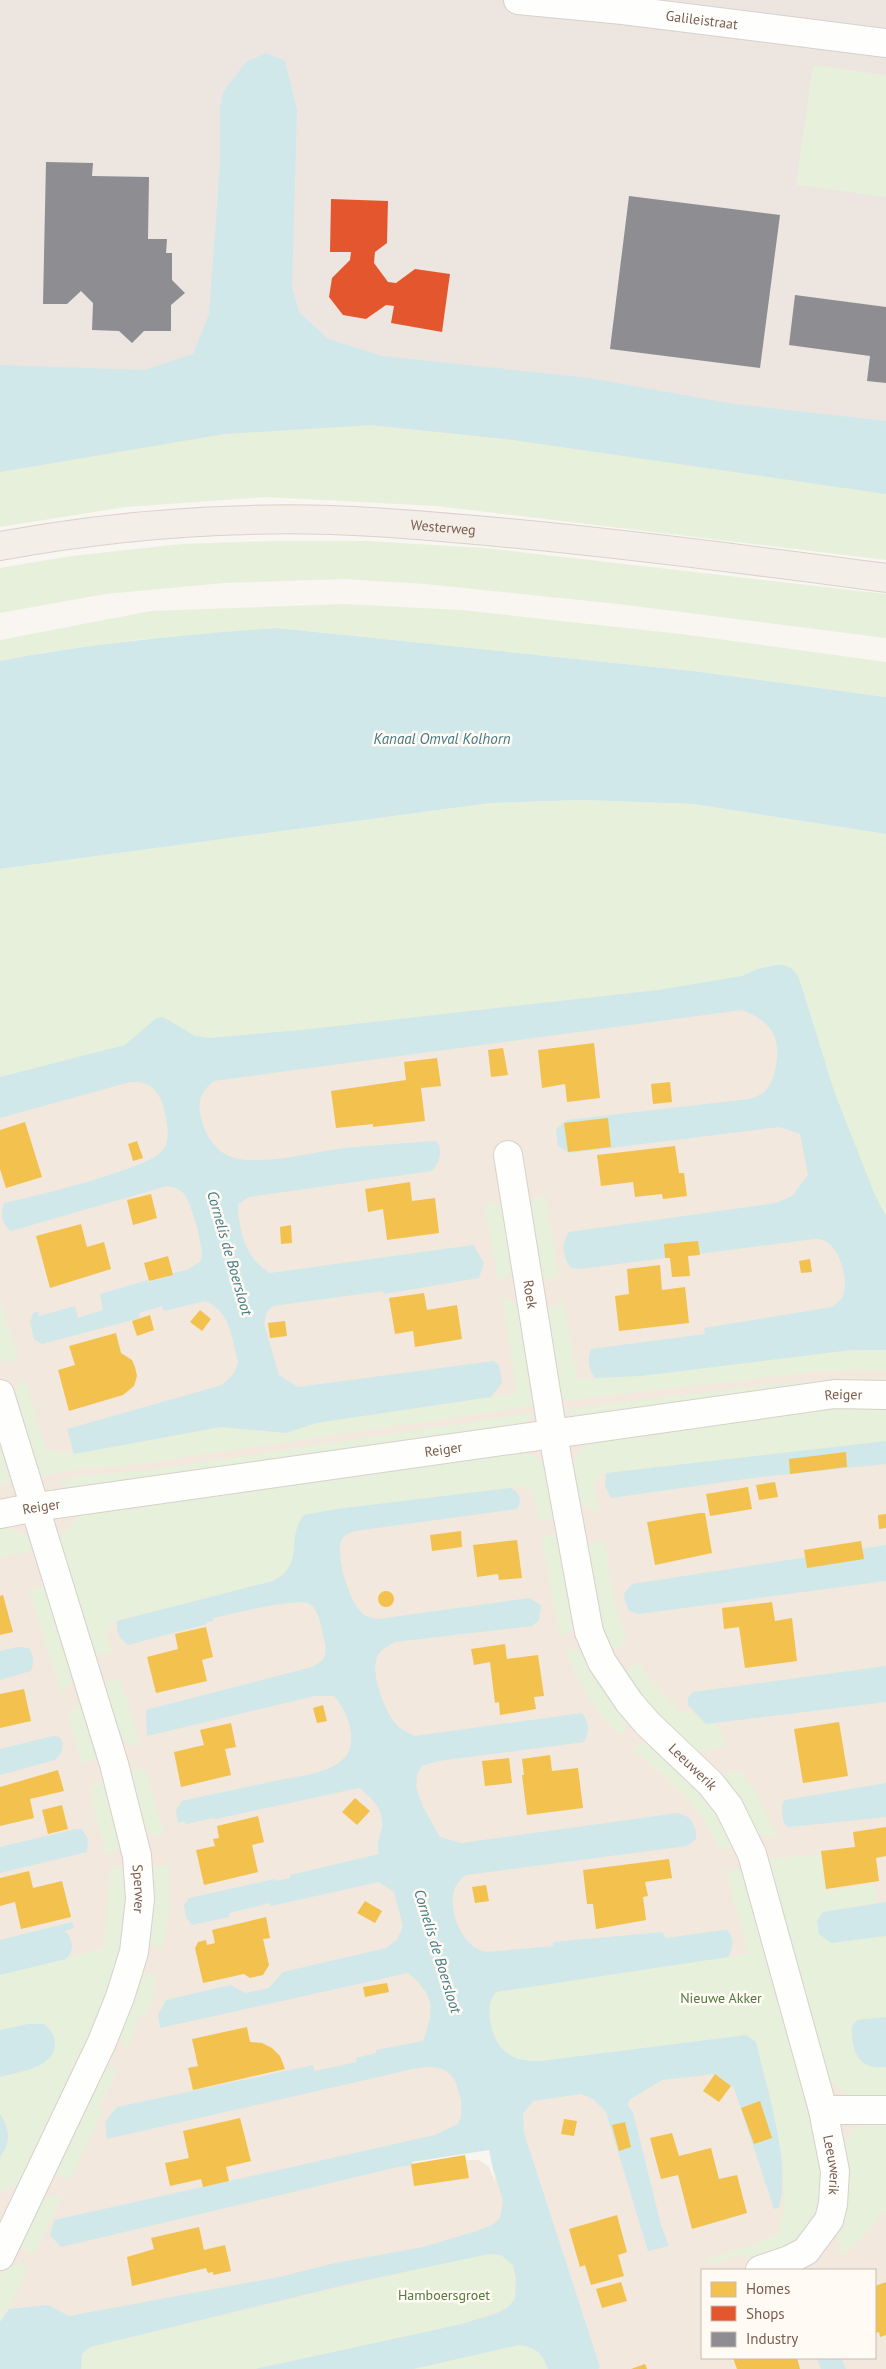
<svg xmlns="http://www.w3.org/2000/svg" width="886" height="2369" font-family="'PT Sans',sans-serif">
<rect width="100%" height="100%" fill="#f9f5f0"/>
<!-- residential -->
<path fill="#f2e8de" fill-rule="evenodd" d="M772 938 886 1130V2369H0V1035ZM702 2270H875V2358H702Z"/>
<!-- industrial -->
<path fill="#ede5e0" d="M0 0H886V533L418 463 0 513Z"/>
<!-- green -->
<path fill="#e7f0db" d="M813 65 886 75V197L796 185Z
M371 425 506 439 886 494V560L437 506 265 497 126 507 0 527V472L224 434Z
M275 541H365L485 548 886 594V638L618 604 425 584 345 579 224 583 105 594 0 613V568L72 556 182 544Z
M343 604 461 610 681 634 886 662V697L693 671 277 628 136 640 42 653 0 661V640L151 611Z
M582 800 693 804 886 834V1216C847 1143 822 1057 799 978L776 965 757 969 743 976 658 990 301 1030 209 1038 195 1036 163 1017 155 1019 125 1045 0 1077V869L491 803Z
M545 1196 559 1277 539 1280 527 1208 534 1199Z
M491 1202 506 1210 518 1272 498 1280 484 1203Z
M502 1297 514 1302 525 1310 539 1405 123 1466 80 1468 43 1476 29 1460 11 1398 21 1380 25 1379 46 1450 74 1454 221 1427 286 1433 316 1423 390 1410 504 1396 517 1391Z
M0 1299 19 1360 9 1362 0 1360Z
M564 1304 577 1379C681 1377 783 1352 886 1350V1370L820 1371 560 1401 543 1308Z
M848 1378 886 1379V1383L579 1417 567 1414 563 1410 776 1384Z
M886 1407V1441L606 1473 601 1474 594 1484 599 1511 576 1502 571 1462H574C576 1452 581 1447 591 1444L590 1441 828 1409Z
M533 1413 530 1419 520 1427 77 1490 63 1486 59 1481 77 1476 153 1470Z
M0 1434 11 1467 10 1483 0 1485Z
M526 1451 527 1454C549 1454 555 1501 560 1518L539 1521 533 1490 519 1487 416 1499 299 1522C292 1546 299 1567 273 1581L117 1621 105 1631 112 1651 98 1655 90 1649 58 1548 59 1538 78 1516Z
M2 1527C19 1530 29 1536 38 1550L0 1556V1528Z
M562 1533 579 1623 567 1634 561 1635 554 1607 542 1536Z
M604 1541 615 1604 627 1640 618 1649 606 1645 584 1544Z
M44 1585 51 1587 77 1677 61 1692 29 1591Z
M576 1649 590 1656 631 1718 621 1736C595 1713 580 1682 565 1651Z
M640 1663 651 1682 681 1713 692 1711 706 1724 716 1723 727 1745 694 1754 668 1730 622 1675 631 1666Z
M120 1678 140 1744 134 1746 118 1738 103 1689 108 1681Z
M81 1702 100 1748 95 1760 82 1763 68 1714Z
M650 1738 699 1782 736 1841 731 1848 719 1849C699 1803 670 1781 633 1749Z
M140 1768 147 1772 164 1835 154 1836 143 1828 127 1771Z
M741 1772 755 1791 777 1836 760 1835 752 1831 722 1775 724 1773Z
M104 1779 126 1843 116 1852 106 1854 89 1788Z
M820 1854 826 1891 874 1884 878 1903 823 1912 831 1943 886 1936V2017L854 2022 861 2062 878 2068 886 2067V2102C854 2099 849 2100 826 2076L763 1860Z
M169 1865C171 1895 169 1921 162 1950L146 1941 151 1868Z
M120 1866 132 1869 122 1963 25 2183 5 2191 0 2190V2157L7 2145 9 2137 6 2123 0 2114V2077L16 2072 55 2048C55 2038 52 2030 44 2024L0 2030V1975L104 1948 110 1869Z
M737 1869 749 1875 828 2178 821 2216 785 2252 755 2262 742 2255 708 2265 706 2259 753 2245 777 2235 785 2203 782 2156 756 2042 750 2037 541 2061C530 2061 517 2061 507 2054 495 2045 481 2004 495 1993 500 1989 509 1989 514 1988L748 1954 726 1871Z
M139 1971 157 1976 153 1997 146 2016 140 2015 127 2049 123 2045 119 2028Z
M101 2065 118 2069 98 2109H104L72 2176 65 2178 51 2170Z
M886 2122V2210L858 2242 843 2255 835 2229 844 2142C855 2124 866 2123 886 2122Z
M63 2195 33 2255 16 2244 36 2201Z
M482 2254 502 2255 513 2265 516 2279 515 2299 507 2308 462 2324 255 2369H81L82 2354 90 2347Z
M21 2263 28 2266 9 2309 0 2322V2277L6 2265 13 2266Z
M519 2345C537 2348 542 2352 548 2369H413Z"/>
<!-- water -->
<path fill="#d0e8ea" d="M266 53 285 61 297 110 292 288 299 312 328 339 382 356 589 378 734 404 886 421V494L506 439 371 425 224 434 0 472V365L145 370 193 354 209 314 220 164V108L223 92 246 62Z
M277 628 693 671 886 697V834L693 804 582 800 491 803 0 869V661C91 643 184 635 277 628Z
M776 965C788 965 793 967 799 978L834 1091 874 1193 886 1216V1350H851L641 1376 595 1378C588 1368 587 1360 591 1349L705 1334 704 1328 832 1307C835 1304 839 1302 841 1299 851 1285 840 1250 827 1242 823 1239 819 1239 815 1239L579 1269 571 1268C562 1256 561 1244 569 1232L776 1203 792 1196 808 1175 800 1134 780 1127 569 1153 558 1146 556 1129 567 1120 749 1099C756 1097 762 1095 766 1090 777 1077 781 1047 773 1033 765 1020 755 1015 742 1010L214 1081C201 1091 197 1101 201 1117 205 1136 218 1156 239 1159 272 1164 312 1152 345 1148 375 1145 405 1143 436 1141 444 1150 439 1163 432 1171L249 1197 238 1204C239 1232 245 1258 270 1273L473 1245 484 1263 479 1278 384 1294 383 1291 273 1306 267 1312 264 1324 279 1375 298 1387 493 1361 499 1365 502 1383 491 1397 316 1423 286 1433 221 1427 74 1454 67 1429 222 1385C231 1378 236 1372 238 1361 230 1335 232 1313 205 1301L164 1311 162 1306 139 1313 140 1318 42 1344 34 1339 30 1322 33 1313 38 1311 39 1316 75 1306 78 1318 103 1310 100 1294 148 1280V1282L173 1275V1273L187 1270 201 1261C205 1250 192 1206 185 1195 181 1189 174 1187 167 1186L11 1231C2 1224 0 1215 4 1203 32 1197 149 1169 163 1150 172 1139 166 1115 162 1102 155 1086 147 1081 130 1082L0 1118V1077L125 1045 155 1019 163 1017 195 1036 209 1038 301 1030 658 990 742 976 757 969Z
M886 1441V1464L760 1477 611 1498 605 1486 606 1473Z
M511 1488C519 1492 523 1501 517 1509L355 1531C350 1533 345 1534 342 1539 334 1554 350 1603 363 1614 366 1617 373 1618 378 1619L529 1598 541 1605 539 1620 532 1626 395 1642C391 1645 385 1647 381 1651 366 1666 384 1709 395 1723 399 1729 408 1732 414 1736L582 1713C589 1722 590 1731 584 1742L438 1761 422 1766 417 1775 416 1787 423 1807 440 1837 461 1843 678 1813 690 1818 696 1831V1839L687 1846 466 1875C461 1879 455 1885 454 1891 448 1912 463 1949 487 1952L553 1946V1942L662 1932 666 1938 724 1930H727C735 1938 733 1948 728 1957L496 1992C483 2006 491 2042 507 2053 517 2061 530 2061 541 2061L746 2035 756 2042C766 2086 792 2166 779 2207L774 2209 734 2088 716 2074 662 2080 629 2100 628 2106 633 2112 661 2225 669 2246 648 2251 606 2112 593 2099 581 2094 533 2101 523 2114 524 2133 600 2367 598 2369H548C542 2353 536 2347 519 2345L413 2369H255L462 2324 497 2313 507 2308 515 2299 516 2279 513 2265 501 2255 489 2254 357 2282 90 2347 82 2354 81 2369H0V2322L9 2309 48 2305 69 2316 279 2277 335 2263 423 2247 480 2230 492 2225 500 2218 503 2202 495 2173 480 2157 398 2167 61 2247 50 2235 54 2220 435 2135 458 2124C463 2115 462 2103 459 2093 451 2054 416 2069 387 2075L107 2139 105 2122 117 2107 313 2065 314 2071 357 2062 356 2058 376 2053V2050L423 2041C435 2008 435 1996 408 1973L160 2028 158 2015 166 2000 230 1985 245 1993 269 1988 283 1972 386 1948 397 1940 403 1926 394 1892 379 1882 271 1906 270 1903 229 1913V1917L192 1925 186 1917 184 1905 189 1898 275 1879 276 1881 290 1878V1875L379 1854C376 1843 380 1838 382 1827 384 1809 372 1798 359 1788L216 1819 213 1818 186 1824 185 1821 178 1823 176 1810 182 1801C214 1794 247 1787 279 1780 298 1776 325 1774 341 1761 361 1746 348 1711 334 1696H315L147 1736 146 1710 312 1667C325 1661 328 1654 324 1639 321 1628 320 1611 310 1604 299 1597 230 1614 213 1618V1621L207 1622V1624L128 1645C119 1638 116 1632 117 1621L273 1581C306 1564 285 1538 304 1515L336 1509Z
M886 1545V1581L639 1614 629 1611 624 1598 625 1592 632 1584Z
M17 1647 29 1648C34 1656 34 1663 31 1671L0 1680V1651Z
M886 1666V1702L706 1724 688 1705V1698L693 1692Z
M53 1736 59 1737 63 1743 62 1752 55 1760 0 1775V1749Z
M886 1783V1817L790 1827 786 1826 783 1820 782 1805 785 1800Z
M76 1829H82L88 1839 87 1852 0 1873V1847Z
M886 1902V1936L831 1943 819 1934 817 1921 823 1912Z
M72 1922 74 1928 65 1931C73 1939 75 1951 66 1959L0 1975V1940Z
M886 2017V2067C857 2070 851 2050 852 2026L857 2020Z
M28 2024H44C50 2029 55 2036 55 2044 55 2068 17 2072 0 2077V2030Z
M0 2114C10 2129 11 2142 0 2157Z
M817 2358H841L846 2369H821Z"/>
<!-- pier -->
<path fill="#f9f5f0" d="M489 2150 496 2184 489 2167 479 2160H456L413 2168 412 2162Z"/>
<!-- homes -->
<path fill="#f2c14e" d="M594 1043 600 1098 567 1102 565 1084 542 1088 538 1050Z
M503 1048 508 1075 491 1077 488 1050Z
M437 1058 441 1086 421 1088 425 1121 373 1127V1124L336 1128 331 1091 406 1080 404 1062Z
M670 1082 672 1102 653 1104 651 1084Z
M608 1118 611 1147 568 1152 564 1123Z
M25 1122 42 1177 6 1188 0 1169V1130Z
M137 1141 143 1158 133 1161 128 1144Z
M675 1146 679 1173H684L687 1196 663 1199 662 1194 635 1197 633 1182 601 1186 597 1155Z
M410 1182 412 1201 435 1198 439 1233 387 1240 383 1209 368 1212 365 1189Z
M151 1194 157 1218 133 1225 127 1200Z
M81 1224 87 1247 104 1242 111 1269 50 1288 36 1236Z
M291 1225 292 1243 281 1244 280 1227Z
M698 1241 700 1255 688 1256 690 1276 672 1277 670 1258H665L664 1244Z
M168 1256 173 1275 149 1281 144 1263Z
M810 1259 812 1272 801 1273 799 1261Z
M660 1265 662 1290 685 1287 689 1323 619 1331 615 1296 629 1294 627 1269Z
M424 1293 427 1310 457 1305 462 1339 415 1347 413 1331 395 1334 389 1298Z
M200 1310 211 1319 202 1331 190 1322Z
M150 1315 154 1330 137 1336 132 1321Z
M285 1321 287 1336 270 1338 268 1323Z
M116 1333 121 1353 132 1360 135 1367 137 1376 134 1386 123 1395 69 1411 58 1370 75 1365 69 1346Z
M846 1452 847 1467 790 1474 789 1459Z
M775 1482 778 1497 759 1500 756 1485Z
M748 1487 752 1509 710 1516 706 1494Z
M700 1513H705L712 1553 655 1565 647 1522Z
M886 1514V1528L879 1529 878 1515Z
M461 1531 462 1547 432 1551 430 1535Z
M517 1540 522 1578 499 1580 498 1574 477 1577 473 1545Z
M861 1541 864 1559 807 1568 804 1550Z
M378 1599a8 8 0 1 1 16 0a8 8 0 1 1-16 0Z
M3 1595 13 1632 0 1635V1596Z
M772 1602 775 1621 792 1618 797 1661 745 1668 739 1627 724 1629 722 1608Z
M206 1627 213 1657 202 1660 207 1681 156 1693 147 1657 178 1649 175 1634Z
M505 1644 507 1659 538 1655 544 1696 534 1697 536 1709 500 1715 499 1702 495 1703 490 1662 474 1665 471 1649Z
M24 1689 31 1721 0 1728V1694Z
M323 1705 327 1721 317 1723 313 1708Z
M839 1722 848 1776 803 1783 794 1729Z
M231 1723 236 1747 225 1749 231 1775 181 1787 174 1752 204 1745 200 1730Z
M550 1755 552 1771 578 1768 583 1808 527 1815 522 1775H524L522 1759Z
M509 1758 512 1783 485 1786 482 1761Z
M58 1770 64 1791 30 1799 34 1818 0 1826V1787Z
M355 1798 370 1811 357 1825 342 1812Z
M62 1805 68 1829 48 1834 42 1810Z
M258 1816 264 1842 252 1845 258 1872 204 1885 196 1850 215 1846 213 1839 219 1838 217 1826Z
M886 1827V1856L876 1858 879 1881 826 1889 821 1851 855 1847 853 1832Z
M669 1859 672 1878 645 1882 648 1896 643 1897 646 1920 596 1929 593 1904H587L583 1870Z
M29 1871 33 1888 62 1881 71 1917 21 1929 15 1902 0 1906V1878Z
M486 1885 489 1901 475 1903 472 1887Z
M365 1901 382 1911 375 1923 357 1913Z
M266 1917 270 1938 263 1939 269 1965 263 1975 250 1978 244 1974 203 1983 195 1948 198 1942 206 1940 207 1945 215 1943 212 1930Z
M387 1983 389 1992 365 1997 363 1987Z
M247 2027 250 2042 262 2043 272 2048 280 2056 285 2069 193 2090 188 2068 198 2066 192 2039Z
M715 2074 731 2086 719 2102 703 2091Z
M760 2101 772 2138 754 2144 741 2108Z
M240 2118 251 2161 226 2167 229 2181 203 2187 201 2179 170 2186 165 2163 189 2158 183 2131Z
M564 2119 577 2121 574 2136 561 2134Z
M625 2122 631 2147 619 2151 612 2125Z
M672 2133 679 2156 711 2148 719 2179 737 2175 747 2213 692 2229 678 2175 661 2179 650 2138Z
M465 2155 469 2178 414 2186 411 2164Z
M617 2215 627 2252 618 2255 624 2276 591 2285 585 2265 580 2267 569 2229Z
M199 2227 204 2250 225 2245 231 2271 213 2275V2272L208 2273 206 2268 132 2286 127 2257 154 2249 151 2238Z
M621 2282 627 2301 602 2308 596 2289Z
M886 2282V2335L880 2337 879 2332 875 2333V2286Z
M733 2358H797L800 2369H737Z
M645 2364 647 2369H631Z"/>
<!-- shops -->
<path fill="#e4572e" d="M331 199 388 201 387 243 375 252 374 263 388 282 396 283 415 269 450 274 442 332 391 323 394 306 386 305 366 319 343 315 329 297 332 278 350 260 351 252H330Z"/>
<!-- industry -->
<path fill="#8d8d92" d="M46 162 93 163 92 176 149 177 148 239H167L166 253H172V280L185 293 171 305V331H144L132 343 119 331 92 330 93 303 81 291 67 304H43Z
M629 196 780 215 760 368 610 349Z
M795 295 886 307V383L867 381 870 356 789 345Z"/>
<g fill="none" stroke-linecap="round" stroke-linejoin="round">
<!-- minor casing -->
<g stroke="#d7d1cb" stroke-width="30">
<g id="minor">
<path id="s1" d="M518 0 623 10 886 43"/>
<path id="s2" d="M508 1155 553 1435 589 1632 602 1662 629 1702 648 1724 711 1784 729 1807 752 1854 823 2110 835 2171 833 2204 829 2220 806 2251 789 2260 760 2270"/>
<path id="s3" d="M0 1394 114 1764 137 1856 140 1899 134 1952 120 1997 102 2042 0 2256"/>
<path id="s4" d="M0 1514 36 1507 835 1394 886 1395"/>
<path d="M823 2110H886"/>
</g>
</g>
<!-- primary casing -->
<g stroke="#dad1cc" stroke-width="30">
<g id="primary">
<path id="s5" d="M0 546C82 531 166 522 249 520 335 517 422 525 508 533 635 545 760 561 886 578"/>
</g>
</g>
<!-- minor -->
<use href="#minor" stroke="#fefefd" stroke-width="28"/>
<!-- primary -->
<use href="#primary" stroke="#f3eee8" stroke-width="28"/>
</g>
<g text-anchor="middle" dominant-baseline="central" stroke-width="5" stroke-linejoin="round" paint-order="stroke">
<!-- street labels -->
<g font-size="14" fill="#7a5c4d" stroke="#fffaf3">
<text stroke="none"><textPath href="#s1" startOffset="185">Galileistraat</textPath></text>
<text stroke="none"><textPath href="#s5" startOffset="445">Westerweg</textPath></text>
<text stroke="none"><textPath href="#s2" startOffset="141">Roek</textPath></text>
<text stroke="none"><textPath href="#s4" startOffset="852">Reiger</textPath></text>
<text stroke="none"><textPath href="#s4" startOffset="448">Reiger</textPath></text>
<text stroke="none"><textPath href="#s4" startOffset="42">Reiger</textPath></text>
<text stroke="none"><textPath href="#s2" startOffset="656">Leeuwerik</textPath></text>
<text stroke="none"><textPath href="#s3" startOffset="515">Sperwer</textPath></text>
<text stroke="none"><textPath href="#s2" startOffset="1084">Leeuwerik</textPath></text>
</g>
<!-- park labels -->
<g font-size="14" fill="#537a41" stroke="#fffaf3">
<text x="721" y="1998">Nieuwe Akker</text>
<text x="444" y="2295">Hamboersgroet</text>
</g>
<!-- water labels -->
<g font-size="15" font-style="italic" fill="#437c86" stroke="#fffaf3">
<text x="442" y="738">Kanaal Omval Kolhorn</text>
<text transform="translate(230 1253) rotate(74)">Cornelis de Boersloot</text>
<text transform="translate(438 1951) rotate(73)">Cornelis de Boersloot</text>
</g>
</g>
<!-- legend -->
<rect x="701" y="2269" width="175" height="90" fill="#fffaf3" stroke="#cabbb1"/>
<rect x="711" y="2282" width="25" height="15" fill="#f2c14e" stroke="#cabbb1"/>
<text x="746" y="2294" font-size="15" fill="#7a5c4d">Homes</text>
<rect x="711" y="2306" width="25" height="15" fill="#e4572e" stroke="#cabbb1"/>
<text x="746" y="2319" font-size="15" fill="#7a5c4d">Shops</text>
<rect x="711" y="2332" width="25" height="15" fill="#8d8d92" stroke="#cabbb1"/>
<text x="746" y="2344" font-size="15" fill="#7a5c4d">Industry</text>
</svg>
